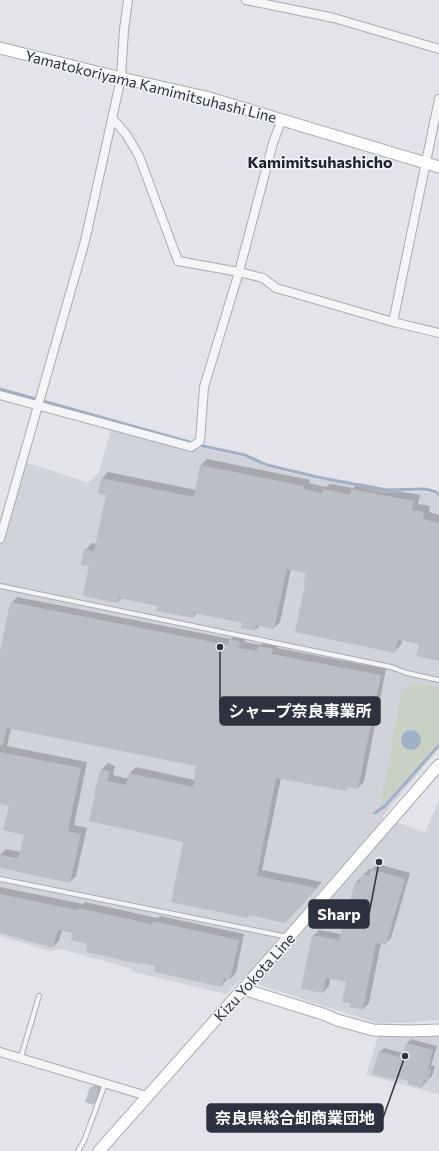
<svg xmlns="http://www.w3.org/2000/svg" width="439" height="1151" font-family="Commissioner,'Noto Sans JP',sans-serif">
<rect width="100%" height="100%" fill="#e2e4e9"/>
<!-- built -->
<path fill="#d0d3da" d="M111 430 186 449 200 448 250 458 269 468 320 480 336 481 384 493 425 492 439 495V748L382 817 425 832 439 800V1020L405 1023H377L241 979 226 994 134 972 129 968 61 949 50 951 0 936V546L25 462 88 483 99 472Z
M378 1037H439V1094L366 1075Z"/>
<!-- green -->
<path fill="#c7d2c4" d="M417 683 439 687V741L380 808 402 690Z"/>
<!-- water -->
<path fill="#a1b1c5" d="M401 740a10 10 0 1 1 20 0a10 10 0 1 1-20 0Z"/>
<!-- shadow -->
<path fill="#0003" d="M207 459 310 480 309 483 326 487 330 484 353 488 358 483 420 495 418 504 430 506 429 512 439 515V660L420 643 403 639 401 645 395 651 306 583 307 572 291 569 280 622 274 628 260 625 255 630 244 622 197 613 193 617 158 605 122 598 118 602 90 566 85 550 92 543 96 544 107 494 99 492 102 478 108 472 196 490 201 465Z
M17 597 231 639 236 634 246 636 245 642 261 645 265 641 279 643 277 648 386 669 364 782 358 788 349 786 345 790 281 778 262 870 322 882 291 916 250 915 248 916 184 841 90 821 101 770 108 763 115 766 113 775 129 779 130 773 136 767 195 780 198 765 11 728 7 746 87 762 74 825 87 828 76 876 70 882 0 867V855L6 849 21 852 25 834 16 777 0 797V657L11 603Z
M378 864 410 873 391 938 385 944 381 943 369 1003 363 1009 347 981 330 978 329 986 323 992 313 936 319 930 341 934 356 882 369 869H372Z
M0 887 83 904 85 902 157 918 160 916 244 934 236 973 230 979 228 978 222 986 88 943 74 932 62 930 59 941 53 947 0 932Z
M411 1039 437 1046 431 1065 435 1066 432 1076 428 1080H427L426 1082 422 1087 410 1080 395 1076 392 1079 380 1052 384 1048 404 1053 407 1043Z
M94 1085 101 1087 96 1101 93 1104 91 1088Z"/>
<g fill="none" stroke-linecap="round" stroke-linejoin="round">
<!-- stream -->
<path stroke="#a1b1c5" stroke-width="3" d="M0 389 193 443
M198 445 245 455 267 465 317 477 385 490 425 489 436 492 439 495
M375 813 385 806 439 745"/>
</g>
<!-- building -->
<path fill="#babec5" d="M200 465 304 486 303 489 322 493 323 489 350 495 351 489 414 501 412 510 424 512 423 519 439 523V661L416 656 419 644 398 640 395 653 295 632 305 584H303L306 573 287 569 274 629 256 625 255 631 241 628 242 623 194 613 193 618 156 611 157 606 119 598 118 603 83 596 89 566 81 565 84 549 94 551 106 495 98 493 101 478 194 497Z
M10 602 228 645 229 639 240 642 239 648 257 651 258 646 273 649 272 654 381 675 358 789 347 787 346 791 276 778 257 876 317 888 285 923 249 915 248 918 171 902 183 842 89 821 95 794 94 793 101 769 110 772 107 781 126 785 129 773 193 787 196 766 7 728 3 745H0V652Z
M0 752 81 768 68 831 81 834 70 883 0 868V855L18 858 24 835 3 830 9 806 0 804Z
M371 869 405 879 386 945 376 943 363 1010 349 1007 350 1003 342 1002 346 982 326 978 323 993 301 989 312 935 339 940 355 882 359 883 362 874 369 876Z
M0 894 77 910 78 908 152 924 153 921 239 940 230 980 224 978 222 987 154 972 155 966 139 963V964L86 952 87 944 71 940 72 933 58 930 53 948 0 933Z
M406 1043 433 1050 428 1069 431 1070 428 1082 424 1080 422 1088 408 1084V1081L394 1077 393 1080 372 1074 379 1051 402 1058Z
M90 1087 99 1090 93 1105 85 1102Z"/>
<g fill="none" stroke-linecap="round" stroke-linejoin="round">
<!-- lane casing -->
<g stroke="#a8abb3" stroke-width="6">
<path id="lane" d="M0 586 391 667 407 673 439 680
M0 879 288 937
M21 1057 39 996
M78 1151 84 1141 105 1084"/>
</g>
<!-- street casing -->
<g stroke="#a8abb3" stroke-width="10">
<path id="street" d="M246 0 334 18 439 49
M112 118 126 134 139 156 178 261 239 272 263 278 276 288 393 322 439 333
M393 322 439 99
M0 395 191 447 200 441 204 387 239 272 273 143 282 119
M0 539 85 241 121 78 124 30 128 0
M0 1052 147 1096"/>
</g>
<!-- secondary casing -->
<g stroke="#a8abb3" stroke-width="13">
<path id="secondary" d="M0 48 121 78 206 97 439 167
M243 989 323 1014 337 1020 373 1030 409 1031 439 1030
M99 1151 289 937 439 765"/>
</g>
<!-- lane -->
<use href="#lane" stroke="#f4f5f7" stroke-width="4"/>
<!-- street -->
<use href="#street" stroke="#f4f5f7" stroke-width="8"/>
<!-- secondary -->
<use href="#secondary" stroke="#fff" stroke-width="11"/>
</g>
<g text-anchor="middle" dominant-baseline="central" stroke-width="3" stroke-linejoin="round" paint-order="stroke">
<!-- street labels -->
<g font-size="15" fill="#2c323f" stroke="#f1f3f6">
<text transform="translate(151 86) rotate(14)">Yamatokoriyama Kamimitsuhashi Line</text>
<text transform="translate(254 977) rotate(-48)">Kizu Yokota Line</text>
</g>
<!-- neighbourhood labels -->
<g font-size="16" font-weight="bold" fill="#1e2330" stroke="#f1f3f6">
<text x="320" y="161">Kamimitsuhashicho</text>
</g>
</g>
<!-- callouts -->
<path fill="none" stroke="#2c323f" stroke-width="1.5" d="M220 647L220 711M379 862L369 914M405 1056L383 1118"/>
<g fill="#2c323f" stroke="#f1f3f6" stroke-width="1.5">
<circle cx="220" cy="647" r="4"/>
<circle cx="379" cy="862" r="4"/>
<circle cx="405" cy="1056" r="4"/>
</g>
<g fill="#2c323f" stroke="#2c323f" stroke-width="1.5">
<rect x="220" y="697" width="160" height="28" rx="4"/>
<rect x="309" y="900" width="60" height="28" rx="4"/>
<rect x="207" y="1104" width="176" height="28" rx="4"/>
</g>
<g font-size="16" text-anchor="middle" font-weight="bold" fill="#fff">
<text x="300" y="717">シャープ奈良事業所</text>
<text x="339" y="920">Sharp</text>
<text x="295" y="1124">奈良県総合卸商業団地</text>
</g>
</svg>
